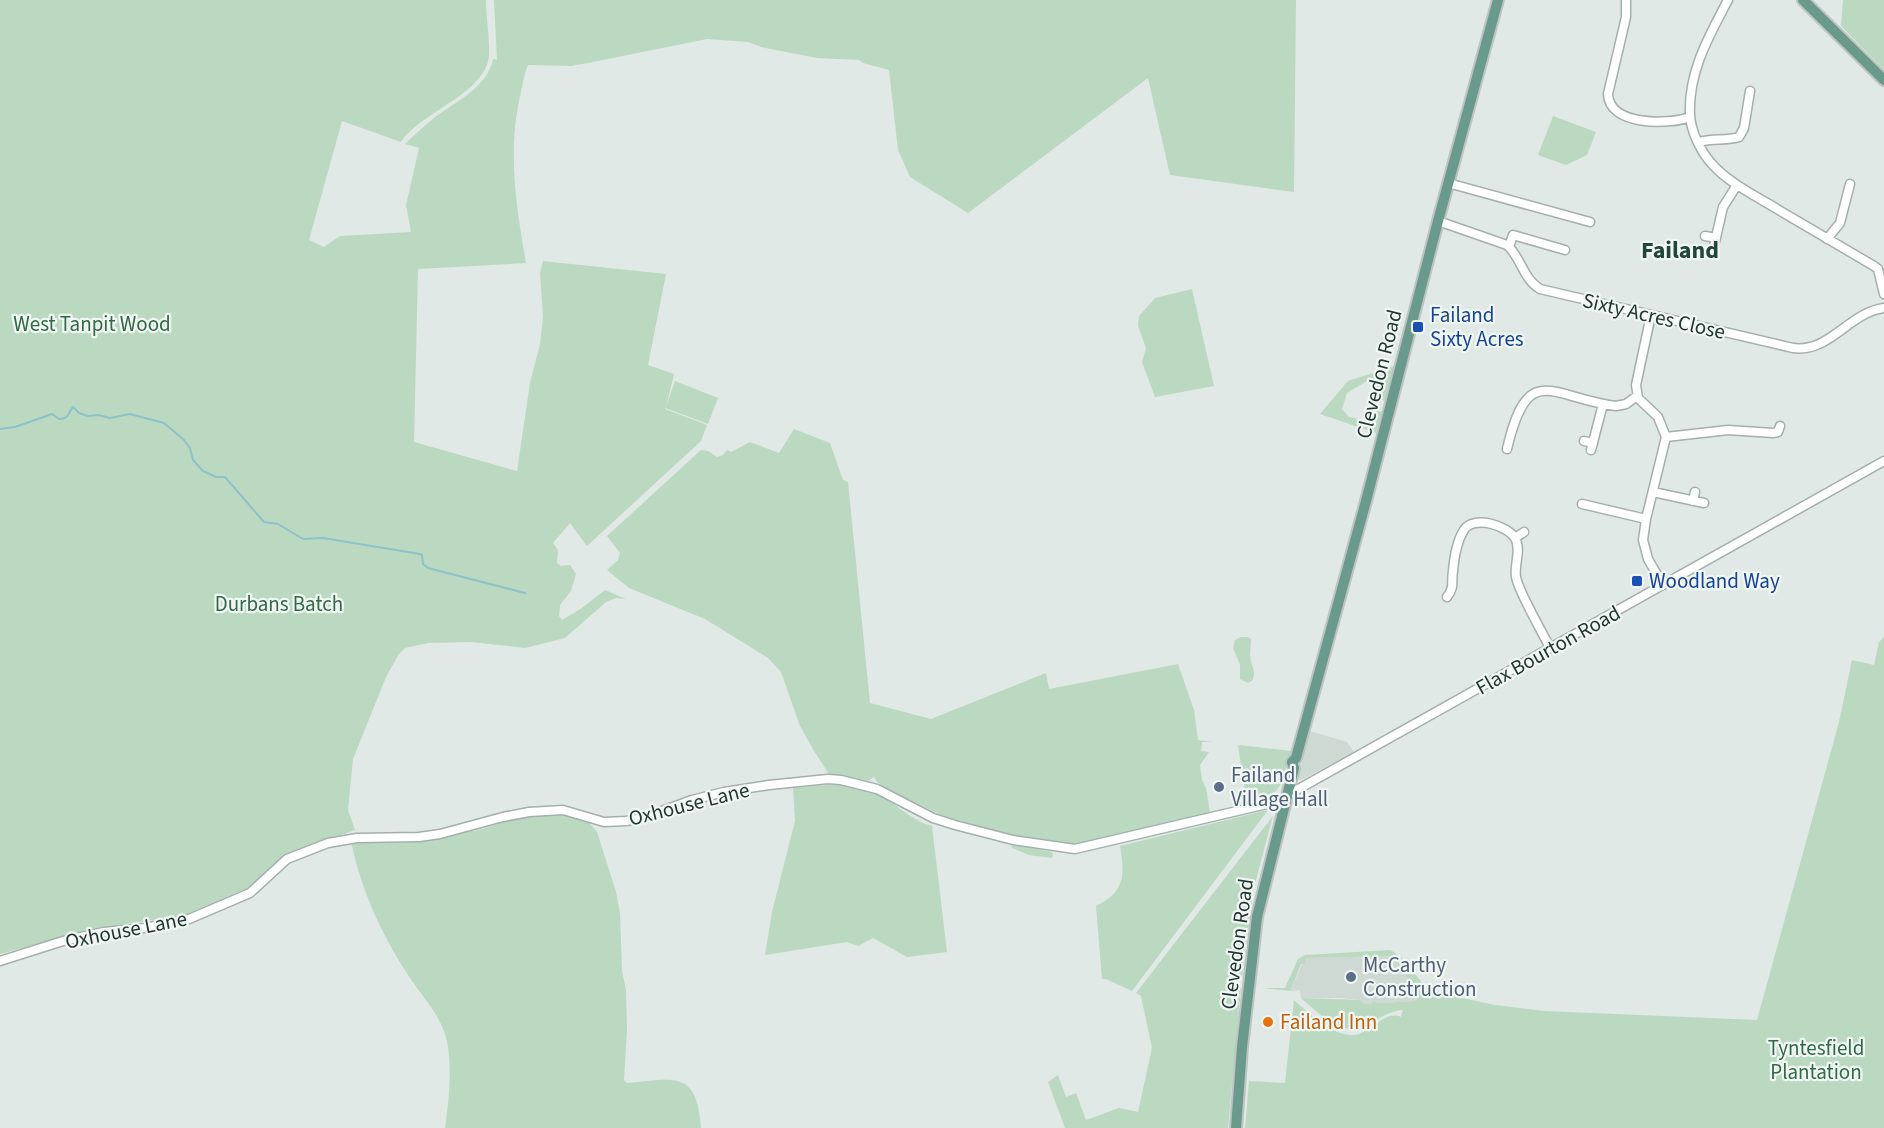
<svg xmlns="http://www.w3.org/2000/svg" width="1884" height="1128" font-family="'Source Sans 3',sans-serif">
<rect width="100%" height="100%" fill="#e0e9e5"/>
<!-- built -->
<path fill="#ced9d3" d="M1310 731 1347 742 1354 752 1301 780 1298 778Z
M1393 956 1415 991 1417 1001 1380 1003 1373 1001V1004H1364L1361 1000 1341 998H1301L1300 990 1290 991 1305 958Z"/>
<!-- green -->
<path fill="#bbd8c1" d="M0 0H486C486 18 490 38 489 56 485 94 422 111 401 142L342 121 309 240 324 247 340 236 411 232 406 205 419 148 405 144C414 135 424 126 434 118 455 102 488 87 493 59L497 60 494 0H1296L1294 192 1170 175 1148 78 968 213 910 177 898 150 889 70 863 63 859 60 817 58 761 47 748 42 707 39 588 63 571 66 528 65C524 74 523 83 521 92 507 149 516 206 526 263L418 269 414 442 517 471 530 383 540 344 543 317 540 273 543 261 666 274 648 365 674 374 666 407 675 381 718 398 708 424 665 408V409L707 425 701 441 587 546 570 523 553 543 558 550 557 563 561 566 570 565 576 574 571 591 560 605 559 616 562 620 582 608 605 590 626 599 616 598 606 602 565 638 525 648 471 642 428 643 405 648 399 654 386 677 353 759 348 810 355 830 283 856 250 887 185 915 88 930 0 954Z
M1843 0H1884V70L1841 26Z
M1553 116 1596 132 1587 155 1566 165 1538 155Z
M1192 289 1214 386 1155 397 1142 362 1146 348 1138 326 1139 316 1155 298Z
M1394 366 1385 401 1372 398 1376 383 1367 381 1347 393 1342 409 1349 417 1364 420 1369 409 1382 412 1376 433 1320 414 1348 381Z
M794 429 830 443 843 480 848 482 870 703 931 719 1046 673 1049 689 1178 664 1194 710 1198 740 1213 742H1202L1201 751 1209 752 1200 765 1202 780 1206 788 1210 812 1074 846 990 831 941 815 889 790 877 782 874 777 868 781 829 774 814 751 800 726 781 672 768 658 705 619 629 588 607 570 618 560 620 553 607 536 701 450 708 451 717 457 723 455 727 450 731 452 750 442 779 453Z
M1241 637H1248L1251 639C1251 645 1250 650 1250 656 1251 666 1257 670 1252 681L1248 683 1240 679V665L1233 648 1235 640Z
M1884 637V1128H1245L1249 1081 1285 1083 1294 1000C1310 1014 1327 1032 1349 1035 1369 1038 1382 1009 1401 1017L1403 1010C1388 1011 1379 1019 1365 1026 1342 1038 1316 1011 1301 998L1361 1000 1364 1004H1372L1373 1001 1380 1003 1417 1001 1415 991 1393 956 1305 958V964H1301L1290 991 1263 988H1285L1298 959 1305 955 1390 950C1408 958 1416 982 1434 992L1495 1005 1544 1011 1757 1020 1839 722 1852 660 1874 665 1879 642Z
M1238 745 1291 751C1278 794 1284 793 1240 804L1237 802 1245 792Z
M826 785C839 785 852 784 865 788 889 796 907 819 932 826L947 952 907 957 873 938 858 946 847 942 765 955 772 912 795 821 793 788Z
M1268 810 1132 991 1106 979H1102L1096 906C1125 892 1125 875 1120 846Z
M565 812 585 818 597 832 616 892 620 913 622 971 626 990 627 1030 624 1080 627 1083C674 1079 697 1069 701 1128H445C449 1099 453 1066 446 1037 439 1013 421 995 408 975 381 933 361 890 351 841L424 840 483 829 524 815Z
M1273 816 1253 891 1242 978 1234 974 1229 976 1227 982 1232 989 1241 987 1228 1128H1065L1048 1082 1058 1075 1066 1097 1076 1093 1086 1120 1119 1108 1138 1112 1152 1048 1141 996 1136 993Z
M1017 845 1051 852 1053 854 1052 858 1029 855 1010 847Z"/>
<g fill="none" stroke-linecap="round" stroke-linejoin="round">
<!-- stream -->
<path stroke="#8dc2c9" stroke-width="2" d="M0 429 15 427 52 414 59 419C69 419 68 413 73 407L79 413 88 416 98 415 110 418 130 414 164 423 184 440 190 448 193 460 203 471 216 477H225L264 522 278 524 303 539 323 538 420 554 422 555 423 564 428 568 525 593"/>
<!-- minor casing -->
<g stroke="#a4b0ab" stroke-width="11">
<path id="minor" d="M1626 0V17L1608 94C1609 126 1669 125 1690 117
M1728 0C1709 36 1688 72 1690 115 1691 132 1701 152 1712 164 1728 182 1752 194 1772 206 1806 226 1840 246 1874 266L1878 269 1884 294
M1699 142C1712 138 1727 141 1739 137L1744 128 1750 91
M1448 183 1590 222
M1438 221 1507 245C1521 257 1523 279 1540 289L1793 348C1830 353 1848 313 1884 308
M1705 236 1716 238
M1827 239 1840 223 1850 184
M1714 246 1723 207 1737 185
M1509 247 1513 235 1565 250
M1651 315 1636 385 1638 398 1658 417 1666 437 1646 519 1643 540 1648 559 1663 585
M1666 437 1728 430 1773 433 1778 432 1780 426
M1584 441 1593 443
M1507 449C1528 359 1551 398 1616 406L1626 404 1637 396
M1591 450 1603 404
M1653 492 1704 503
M1693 501 1695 492
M1582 504 1646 519
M1515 538 1524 532
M1447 597C1455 587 1451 582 1453 571 1454 559 1457 541 1464 530 1473 515 1509 525 1516 540 1521 552 1514 564 1516 577 1519 593 1542 631 1550 648
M1286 796 1884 461
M0 961 63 941 104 932 145 928 189 919 250 893 287 859 328 843 357 838 419 837 440 834 503 817 529 812 563 810 604 822 626 821 643 818 692 800 724 792 769 785 828 779 841 780 877 789 933 818 955 825 1013 840 1075 849 1267 804 1284 802"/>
</g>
<!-- major casing -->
<g stroke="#bdc3c1" stroke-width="14">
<path id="major" d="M1803 0 1884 80
M1236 1128 1242 1047 1257 917 1294 768 1292 762 1296 758 1366 501 1438 221 1498 0"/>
</g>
<!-- minor -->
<use href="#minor" stroke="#fff" stroke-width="8"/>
<!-- major -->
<use href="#major" stroke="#699a8b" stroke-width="10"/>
</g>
<!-- markers -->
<g fill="#1a4fb4" stroke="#f0f6f3" stroke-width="2">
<rect x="1412" y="321" width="12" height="12" rx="3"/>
<rect x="1631" y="575" width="12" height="12" rx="3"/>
</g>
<g fill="#5c6f8a" stroke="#f0f6f3" stroke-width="2">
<circle cx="1219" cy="787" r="6"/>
<circle cx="1351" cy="977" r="6"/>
</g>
<circle fill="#e8710a" stroke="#f0f6f3" stroke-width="2" cx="1268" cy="1022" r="6"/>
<g text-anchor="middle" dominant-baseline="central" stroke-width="4.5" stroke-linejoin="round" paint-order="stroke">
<!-- transit labels -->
<g font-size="21" fill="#164399" stroke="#f0f6f3" text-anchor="start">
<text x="1430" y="315">Failand<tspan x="1430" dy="24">Sixty Acres</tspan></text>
<text x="1649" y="581">Woodland Way</text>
</g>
<!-- street labels -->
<g font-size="21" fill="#233731" stroke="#f0f6f3">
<text transform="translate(1654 316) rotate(13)">Sixty Acres Close</text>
<text transform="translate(1379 374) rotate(-76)">Clevedon Road</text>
<text transform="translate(1548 650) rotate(-29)">Flax Bourton Road</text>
<text transform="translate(689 804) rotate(-14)">Oxhouse Lane</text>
<text transform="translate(126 930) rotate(-11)">Oxhouse Lane</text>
<text transform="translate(1237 944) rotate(-82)">Clevedon Road</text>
</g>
<!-- park labels -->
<g font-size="21" fill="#316a44" stroke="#f0f6f3">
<text x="92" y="324">West Tanpit Wood</text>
<text x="279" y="604">Durbans Batch</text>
<text x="1816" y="1048">Tyntesfield<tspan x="1816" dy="24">Plantation</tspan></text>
</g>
<!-- service labels -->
<g font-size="21" fill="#4e5e75" stroke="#f0f6f3" text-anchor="start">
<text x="1231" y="775">Failand<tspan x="1231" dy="24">Village Hall</tspan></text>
<text x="1363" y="965">McCarthy<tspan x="1363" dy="24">Construction</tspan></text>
</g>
<!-- food labels -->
<g font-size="21" fill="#c56008" stroke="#f0f6f3" text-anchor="start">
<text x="1280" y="1022">Failand Inn</text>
</g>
<!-- quarter labels -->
<g font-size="24" font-weight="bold" fill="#21473c" stroke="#f0f6f3">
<text x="1680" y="250">Failand</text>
</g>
</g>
</svg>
